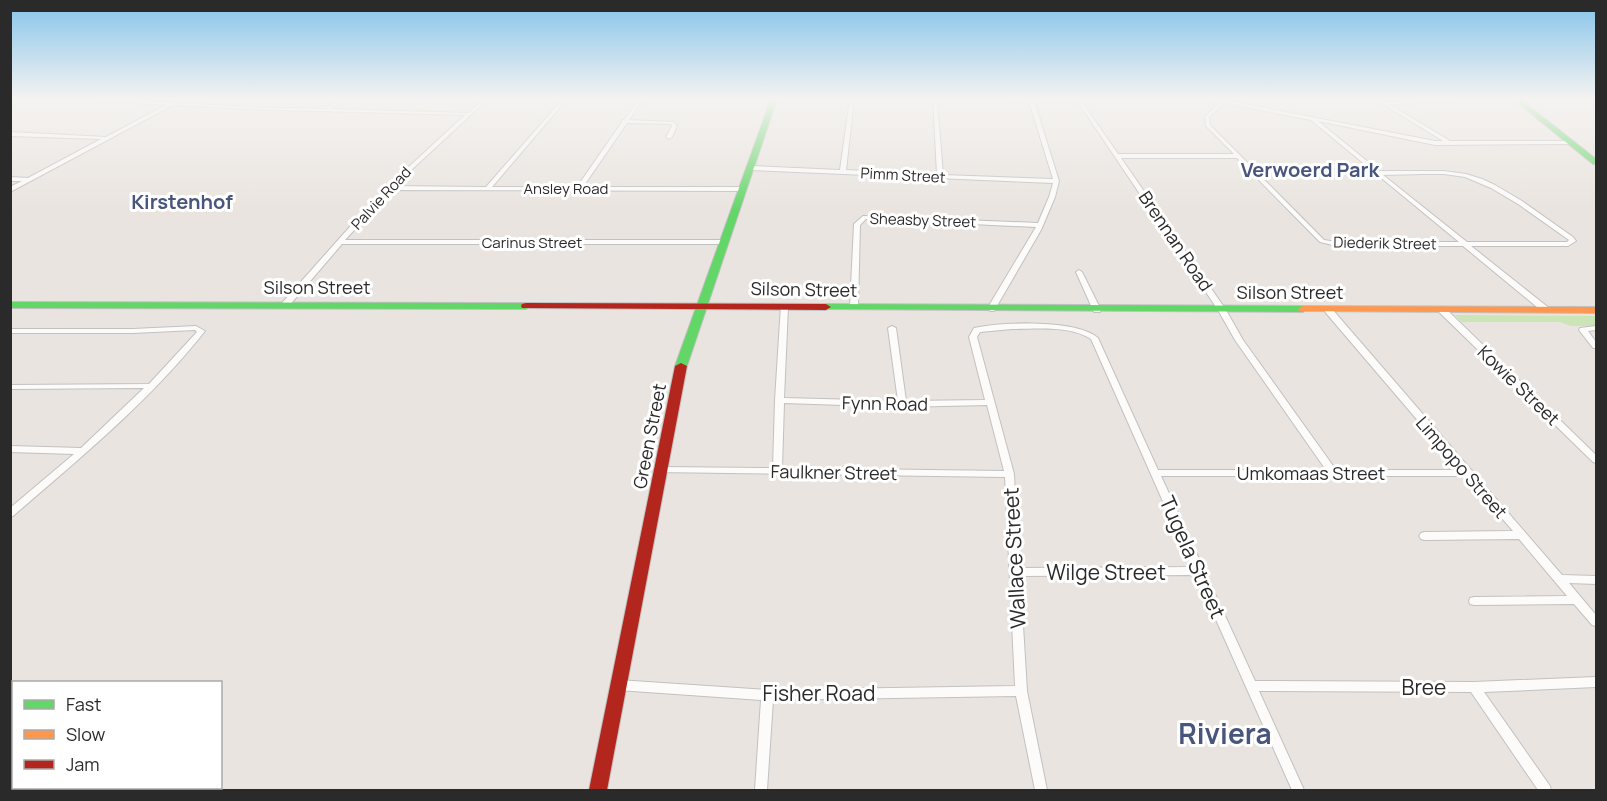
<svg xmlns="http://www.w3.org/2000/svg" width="1607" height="801" font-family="Manrope,sans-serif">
<rect width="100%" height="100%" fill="#e9e4df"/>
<!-- green -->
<path fill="#cce5b6" d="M1455 315 1596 316V326H1571L1560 322H1462Z"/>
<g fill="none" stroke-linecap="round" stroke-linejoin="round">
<!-- street casing -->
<g stroke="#c2c1c1" stroke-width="2">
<path id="street" d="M89 99H107L248 107 325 109 341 99H345L331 109 468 113 484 99H488L394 186 486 187 563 99H567L492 187H577L622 122V120H624L639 99H643L629 120 674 122 677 126 672 137 669 139 666 137 672 126 671 124 627 123 583 187H742L745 189 742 191 391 190 345 240H724L727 242 724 244H342L288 307H285L281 305 282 303 363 212 387 187 465 115 248 109 173 105 10 192V187L22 181H10V177L28 178 101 139 10 136V132L106 137 166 105 91 100Z
M850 99H854L846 170 937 174 933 99H937L943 175 1053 179 1029 101 1001 100 999 99H1080L1118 154H1234L1206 126 1205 117 1220 102 1209 100V99L1224 100 1435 141H1443L1375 99H1379L1385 102 1447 100H1449V102L1389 104 1450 141H1573L1574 142 1571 144 1435 145 1318 121 1379 171H1444L1466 174 1482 179 1495 185 1522 201 1573 237 1576 241 1568 246H1471L1549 308 1550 310 1546 312H1543L1463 246H1337L1320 242 1237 158H1121L1226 310 1243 340 1336 470H1460L1326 313 1325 311 1326 309H1332L1562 575 1596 576V584L1569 583 1596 615V626L1592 625 1574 604 1474 605 1470 604 1469 601 1470 598 1474 597 1567 596 1519 539 1424 540 1421 539 1419 536 1421 533 1424 532 1513 531 1465 476H1161L1255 681 1474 682 1596 677V687L1484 692 1550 786 1551 790H1538L1471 692 1259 691 1304 790H1292L1196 575 1020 576 1027 691 1047 790H1035L1016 696 773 700 767 790H755L761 700 618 690 614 689 612 685 614 681 618 680 767 690 1015 686 1005 477 657 472 655 470 657 468 660 467 773 468 775 400 781 305H787L788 307 784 398 898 401 888 328 892 326 896 328 906 401 985 400 969 337 974 328C1002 322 1077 319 1098 338L1158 470H1326L1235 340 1218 310 1078 102 1034 101 1059 181 1055 197 1041 230 994 311H991L987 309 1036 227 866 219 860 225 858 307 857 309H851L850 307 854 224 863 216 1038 223 1049 197 1053 183 750 170 747 168 750 166 840 170ZM1225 103 1311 120 1459 242H1337L1324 240 1210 125 1209 117ZM1422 174H1444L1465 177 1491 188 1518 204 1569 240 1567 242H1467L1383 175ZM1012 329C1037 329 1069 325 1091 339L1192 567 1019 568 1014 474 977 337 980 332ZM784 403 902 407 987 405 1004 471 782 468Z
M1079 270 1082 272 1101 310 1100 312H1094L1093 310 1076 272Z
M1439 308H1445L1596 455V463L1593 462 1439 312 1438 310Z
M196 326 205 331C150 401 80 458 13 516L10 517V508L74 454 10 452V446L81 448 144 388 10 389V385L149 384 197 332 195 330 133 333H10V329H133Z
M1596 326V330L1588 331 1596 342V348H1593L1579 330 1580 328Z"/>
</g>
<!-- fast casing -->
<g stroke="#c2c1c1" stroke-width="2">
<path id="fast" d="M771 99H777L687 366 681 369 677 368 675 366Z
M1513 99H1520L1596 159V164H1593Z
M10 302 526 303 531 306 526 309 10 308Z
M826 304 1303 306 1308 309 1303 312 822 309 821 307Z"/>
</g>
<!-- slow casing -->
<g stroke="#c2c1c1" stroke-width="2">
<path id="slow" d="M1303 306 1596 307V313L1299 311 1298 309Z"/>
</g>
<!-- jam casing -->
<g stroke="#c2c1c1" stroke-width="2">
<path id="jam" d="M526 303 826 304 831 307 826 310 522 308 521 306 522 304Z
M681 363 687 366 607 790H589L675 366Z"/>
</g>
<!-- street -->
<use href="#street" fill="#fcfbfa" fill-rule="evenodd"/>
<!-- fast -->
<use href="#fast" fill="#63d668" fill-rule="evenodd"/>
<!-- slow -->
<use href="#slow" fill="#ff974d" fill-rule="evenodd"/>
<!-- jam -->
<use href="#jam" fill="#b3261e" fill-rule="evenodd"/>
</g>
<!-- sky -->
<linearGradient id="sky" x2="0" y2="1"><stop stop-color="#85c4ea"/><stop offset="0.47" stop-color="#f5f3f1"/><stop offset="1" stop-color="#f5f3f1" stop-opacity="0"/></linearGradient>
<rect width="1607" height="211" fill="url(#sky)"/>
<g text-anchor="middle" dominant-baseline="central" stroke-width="6" stroke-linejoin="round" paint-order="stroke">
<!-- far-street labels -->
<g font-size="15" fill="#2a2a2a" stroke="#fff">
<text transform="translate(903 175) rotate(3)">Pimm Street</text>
<text x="566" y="188">Ansley Road</text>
<text transform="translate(381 198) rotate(-47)">Palvie Road</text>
<text transform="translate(923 220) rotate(2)">Sheasby Street</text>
<text x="532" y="242">Carinus Street</text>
<text transform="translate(1385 243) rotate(1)">Diederik Street</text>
</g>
<!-- street labels -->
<g font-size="18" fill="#2a2a2a" stroke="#fff">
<text transform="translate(1176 241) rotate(56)">Brennan Road</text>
<text x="317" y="287">Silson Street</text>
<text transform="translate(804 289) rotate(1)">Silson Street</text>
<text x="1290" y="292">Silson Street</text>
<text transform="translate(1519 385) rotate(44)">Kowie Street</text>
<text transform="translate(885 403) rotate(1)">Fynn Road</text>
<text transform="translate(649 436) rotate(-79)">Green Street</text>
<text transform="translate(1462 467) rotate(49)">Limpopo Street</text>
<text transform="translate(834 472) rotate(1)">Faulkner Street</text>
<text x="1311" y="473">Umkomaas Street</text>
</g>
<!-- far-district labels -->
<g font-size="20" font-weight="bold" fill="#48557d" stroke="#fff">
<text x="1310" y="169">Verwoerd Park</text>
<text x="182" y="201">Kirstenhof</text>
</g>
<!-- near-street labels -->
<g font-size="21" fill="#2a2a2a" stroke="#fff">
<text transform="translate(1193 557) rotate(66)">Tugela Street</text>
<text transform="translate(1014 558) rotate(-93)">Wallace Street</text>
<text x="1106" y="572">Wilge Street</text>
<text x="1424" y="687">Bree</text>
<text x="819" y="693">Fisher Road</text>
</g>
<!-- near-district labels -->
<g font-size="28" font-weight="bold" fill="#48557d" stroke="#fff">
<text x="1225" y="733">Riviera</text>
</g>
</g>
<!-- border -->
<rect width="1607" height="801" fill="none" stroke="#2a2a2a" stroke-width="24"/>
<!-- legend -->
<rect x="12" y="681" width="210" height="108" fill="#ffffff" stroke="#aaaaaa" stroke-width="1.5"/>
<rect x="24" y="700" width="30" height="9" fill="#63d668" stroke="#aaaaaa" stroke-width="1.5"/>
<text x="66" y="711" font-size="18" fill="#2a2a2a">Fast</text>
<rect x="24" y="730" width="30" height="9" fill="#ff974d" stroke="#aaaaaa" stroke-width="1.5"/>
<text x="66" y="741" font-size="18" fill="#2a2a2a">Slow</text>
<rect x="24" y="760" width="30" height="9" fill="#b3261e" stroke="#aaaaaa" stroke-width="1.5"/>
<text x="66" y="771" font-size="18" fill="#2a2a2a">Jam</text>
</svg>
